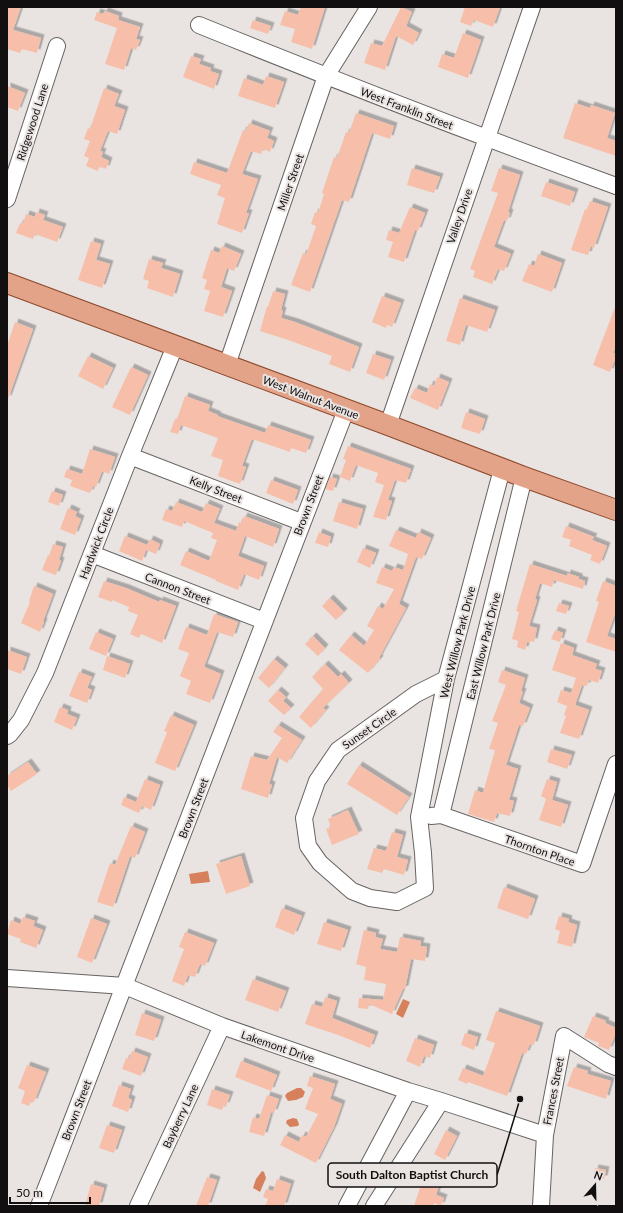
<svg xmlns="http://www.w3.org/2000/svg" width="623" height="1213" font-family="Lato,sans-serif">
<defs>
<filter id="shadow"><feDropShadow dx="3.5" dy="-3.5" stdDeviation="0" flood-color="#0004"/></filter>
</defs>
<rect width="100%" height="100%" fill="#e9e4e2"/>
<!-- water -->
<path fill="#d7805c" d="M208 871 210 882 191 884 189 874Z
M403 999 410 1002 403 1018 396 1014Z
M297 1088H301L305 1092 303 1097 296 1100 288 1101 285 1096 287 1093Z
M293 1118 297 1119 299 1124 298 1126 290 1127 286 1123 287 1120Z
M262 1171 264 1172 266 1178 260 1192 253 1188 256 1179Z"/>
<!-- building -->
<path fill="#f7bfa9" filter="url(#shadow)" d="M7 7H21L13 30 41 38 37 53 22 49 20 53 7 49Z
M301 7H325L312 49 291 42 295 29 280 25 285 11 298 15Z
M401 7 412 12 406 26 419 33 413 45 396 36 385 70 364 63 371 43 382 46Z
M465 7H500L493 27 474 20 471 26 460 22Z
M105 11 119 16 118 20 140 27 136 39 140 40 136 50 131 48 124 70 105 64 117 28 94 20 97 12 103 14Z
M253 20 271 26 268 34 250 28Z
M463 33 481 40 468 78 438 67 442 54 454 58Z
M191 56 201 59 199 64 211 68 210 71 219 74 214 89 183 77Z
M266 76 284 82 275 108 238 96 244 78 263 85Z
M7 86 25 93 18 111 7 107Z
M104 88 119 94 114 106 125 110 117 134 108 131 100 151 103 152 101 157 109 161 106 169 99 166 98 171 86 166 89 158 84 156 90 141 84 139 88 128 90 129Z
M575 103 590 108 591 105 615 113 607 138 616 141V156L563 138Z
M356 113 394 126 390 139 372 133 349 202 342 200 310 292 291 285 303 253 306 255 316 226 311 224 315 212 318 213 324 194 322 193 334 157 337 158 346 132 349 133Z
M249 123 270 131 267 138 274 141 270 152 263 149 261 154 251 151 242 174 258 179 246 213H249L242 233 217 224 225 198 217 195 221 185 190 174 194 162 227 173 243 130 246 131Z
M412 168 440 177 434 193 407 185Z
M499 168 520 175 508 212 510 213 507 221 504 220 494 247 511 254 504 271 498 269 492 284 473 277 475 271 470 269 498 193 491 191Z
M546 182 575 192 570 206 541 196Z
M590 201 608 207 594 248 591 246 588 255 571 250 585 209 587 210Z
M410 207 425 213 418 231 415 230 404 262 388 257 393 242 386 240 389 230 399 233Z
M36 212 45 215 43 220 63 227 57 242 35 234 33 239 16 233 20 223 23 224 26 214 35 217Z
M91 241 101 244 96 260 110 264 102 288 78 280Z
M222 246 241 254 234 271 227 268 221 287 232 291 223 317 204 311 210 291 204 289 207 280 202 278 211 250 219 253Z
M538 254 562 263 552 292 522 281 529 264 534 266Z
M149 259 163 263 161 268 180 274 173 297 147 288 149 281 143 279Z
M273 291 285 294 281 310 283 311 281 318 295 322 359 347 350 372 329 364 332 356 288 340 260 331 267 306 268 307Z
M382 296 401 303 392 327 387 325 386 328 372 322Z
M460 298 495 310 487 332 466 325 460 345 446 341Z
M615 307 616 346 613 353 616 354V357L610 372 593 365Z
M15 322 33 329 8 399H7V346Z
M373 354 391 360 384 380 366 373Z
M88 356 113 368 103 389 78 376Z
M131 367 148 375 130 415 112 407Z
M437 377 449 382 438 410 410 398 415 388 427 393 430 384 434 386Z
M185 396 210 405 208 411 218 415 217 416 265 433 268 425 311 440 306 453 291 448 290 452 252 439 242 466 246 467 240 484 218 476 223 460 211 456 218 438 181 425 178 434 170 432 175 419H177Z
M466 412 485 419 480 434 461 428Z
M348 446 411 469 406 483 395 480 388 500 392 501 386 520 373 517 384 485 375 482 378 473 356 465 350 481 340 477 346 460 343 459Z
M90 449 115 457 109 474 102 471 96 487 93 486 90 493 70 486 72 480 64 477 67 469 82 474Z
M330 477 337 479 333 491 325 489Z
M271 480 298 490 293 504 266 493Z
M52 491 63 495 59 506 48 502Z
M176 502 202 512 206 503 220 509 214 523 236 531 239 522 241 523 244 516 279 529 273 547 245 536 238 556 264 566 259 580 244 574 238 590 216 581V580L180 565 186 551 209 561 217 540 211 538 213 533 184 521 182 527 162 520 166 509 172 511Z
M339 502 363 509 357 529 333 521Z
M68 508 77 512 75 516 81 519 75 535 60 529Z
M566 526 594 537 592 540 607 546 600 564 590 560 592 555 569 546 571 540 562 537Z
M396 530 416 538 418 532 431 538 422 559 416 557 399 604 406 608 379 658 380 659 368 673 339 650 351 635 364 646 374 630 367 626 378 606 383 609 394 589 376 583 382 567 392 571 394 567 403 570 408 554 389 546Z
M319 532 331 537 328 547 315 543Z
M125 536 147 545 150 539 160 544 156 554 146 550 142 561 119 551Z
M53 544 63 547 59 560 61 561 56 575 42 570 48 555 49 556Z
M363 548 376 553 370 568 357 562Z
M530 564 567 576V573L579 577V579L585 581 583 589 554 580 552 587 540 583 535 599 537 600 529 626 537 628 534 642 530 641V643L527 642 525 650 517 647 518 641 512 639 519 612 516 611Z
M104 581 126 588 159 602 160 600 176 606 162 643 141 634 139 638 130 634 138 615 128 611 129 607 112 600V602L98 597Z
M603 581 616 586V611L607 636 616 639V652L586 642 599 602 596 601Z
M34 586 53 594 45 616 43 621 44 622 40 632 21 623 30 602 29 601Z
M330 598 344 612 336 620 322 606Z
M559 603 569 606 566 614 556 611Z
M214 614 238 622 233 637 217 632 204 667 221 674 210 703 186 694 191 681 180 676 189 653 178 649 186 627 207 635Z
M555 630 563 633 560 642 551 639Z
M96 632 113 639 106 656 89 649Z
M313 636 325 648 318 656 305 644Z
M561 643 574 648 572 655 597 664 595 669 602 671 598 683 589 680 587 686 582 685 575 705 589 710 579 739 560 733 566 716 564 715 567 706 557 702 561 690 571 693 576 678 552 670Z
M7 650 27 657 21 674 7 669Z
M107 656 130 664 125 678 103 670Z
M274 659 285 668 269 688 258 678Z
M325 664 338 677 341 674 349 683 323 708 326 710 311 728 299 717 323 689 312 677Z
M502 670 525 678 521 691 523 692 519 703 530 708 523 726 519 725 506 765 518 769 509 800 514 801 510 816 497 813 494 822 468 814 475 790 483 793 495 750 489 749 498 723 492 721 506 685 498 682Z
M79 672 92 677 87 688 92 690 87 703 69 696Z
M278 690 286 697 283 701 291 708 284 715 268 701Z
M60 707 68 710 67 714 77 718 72 730 54 722Z
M171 715 194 725 175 771 155 763 167 732 164 731Z
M278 725 302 740 287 763 277 757 269 784 272 785 268 798 241 789 251 756 267 760 282 738 273 732Z
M551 749 572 755 567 769 547 762Z
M28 762 37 774 11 791 7 785V776Z
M359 765 409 797 397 815 347 784Z
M145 779 160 785 151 810 142 806 139 813 121 805 124 797 136 802Z
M547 779 557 782 552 800 568 805 561 827 539 820 546 799 541 796Z
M348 810 359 834 332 845 326 829 331 827 328 819Z
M131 826 145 832 135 858 130 856 113 907 97 902 110 863 115 865Z
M392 832 403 835 397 857 408 860 404 875 384 869 382 873 367 869 374 848 386 851Z
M241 856 250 886 226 894 216 864Z
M504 887 535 899 528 919 497 908Z
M282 908 302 916 294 935 275 927Z
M559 916 569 919 568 922 577 925 572 947 557 943 560 931 555 929Z
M23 917 35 921 33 926 43 930 36 948 20 942 21 939 7 934 11 920 20 924Z
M91 918 107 924 92 963 77 957Z
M324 922 348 930 341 951 317 944Z
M364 930 376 933 375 937 383 939 380 949 397 952 400 937 421 941 420 946 427 947 425 961 411 959 405 989H403L392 1014 369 1004 368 1009 358 1008 359 998 383 1000 386 984 364 980 366 967 356 964Z
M185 932 214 943 205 966 200 964 195 977 188 975 184 986 172 981 184 949 179 947Z
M253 979 286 991 278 1012 245 1000Z
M325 997 337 1001 332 1018 375 1035 370 1048 341 1036 305 1024 312 1004 322 1007Z
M496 1011 540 1026 534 1045 530 1044 526 1054 522 1053 507 1096 468 1082 467 1084 458 1080 463 1068 483 1076 495 1043 486 1040Z
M142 1013 161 1020 154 1041 135 1035Z
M593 1016 606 1021 605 1023 616 1028V1033L609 1050 598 1046 599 1043 584 1037Z
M465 1033 478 1037 474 1050 461 1045Z
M415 1038 434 1045 430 1058 424 1056 420 1067 406 1061Z
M132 1051 148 1057 141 1076 122 1069 126 1058 129 1059Z
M241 1061 277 1075 271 1091 235 1077Z
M27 1065 46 1072 34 1102 31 1101 29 1106 21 1103 25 1091 18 1088Z
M574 1067 588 1071 587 1074 611 1081 606 1099 567 1086Z
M310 1076 335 1084 330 1099 342 1104 334 1127 316 1163 280 1145 285 1135 299 1142 302 1135 306 1137 318 1114 305 1109 313 1088 307 1086Z
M119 1085 131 1089 128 1098 132 1100 128 1112 112 1106Z
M212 1089 230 1095 226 1106 224 1105 222 1110 207 1105Z
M267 1095 279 1099 274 1113 271 1112 264 1136 249 1132 253 1117 259 1119Z
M107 1125 122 1130 114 1153 99 1148Z
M446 1130 457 1136 445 1160 434 1154Z
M595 1168 606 1170 604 1179 593 1178Z
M426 1169 443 1174 436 1195 444 1198 441 1206 434 1203 433 1206H414Z
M207 1177 217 1180 208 1206H196Z
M277 1179 291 1184 284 1206H265L268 1199 263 1197 266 1189 273 1191Z
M91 1184 104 1188 99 1206H85Z"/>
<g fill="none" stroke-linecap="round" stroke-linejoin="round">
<!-- minor casing -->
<g stroke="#666361" stroke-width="18">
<path id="minor" d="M199 25C337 81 476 135 616 186
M7 199 57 46
M227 365 326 76 369 7
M388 425 532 7
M130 456 301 522
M92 554 264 621
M446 679 416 694 338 750 317 781 304 818 308 846 320 863 352 891 370 898 397 902 425 888 423 853 419 817 446 679 502 469
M7 736 10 734 21 720 45 673 130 456 175 346
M441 815 524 477
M431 816 441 815 582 864 616 764
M7 978 125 986 222 1026 408 1091 441 1101 545 1135
M39 1206C143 941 242 674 346 410
M138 1206 222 1026
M347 1206 408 1091
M374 1206 441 1101
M541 1206 545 1135 564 1036 608 1064 616 1067"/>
</g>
<!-- major casing -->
<g stroke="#8d482a" stroke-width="22">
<path id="major" d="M7 283 388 425 524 477 616 510"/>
</g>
<!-- minor -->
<use href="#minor" stroke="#fff" stroke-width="16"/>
<!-- major -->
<use href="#major" stroke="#e3a388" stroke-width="20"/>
</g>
<g text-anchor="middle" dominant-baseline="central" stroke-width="4" stroke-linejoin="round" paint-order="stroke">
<!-- street labels -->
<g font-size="11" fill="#110f0f" stroke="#e9e4e2">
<text transform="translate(407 108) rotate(21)">West Franklin Street</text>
<text transform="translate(32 122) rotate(-72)">Ridgewood Lane</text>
<text transform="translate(290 182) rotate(-71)">Miller Street</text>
<text transform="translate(459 216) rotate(-71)">Valley Drive</text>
<text transform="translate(311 397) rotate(21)">West Walnut Avenue</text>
<text transform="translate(216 489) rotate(21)">Kelly Street</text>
<text transform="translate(308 505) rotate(-69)">Brown Street</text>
<text transform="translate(96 543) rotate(-69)">Hardwick Circle</text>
<text transform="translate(178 588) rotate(21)">Cannon Street</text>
<text transform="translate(457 642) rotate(-76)">West Willow Park Drive</text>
<text transform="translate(483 646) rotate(-76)">East Willow Park Drive</text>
<text transform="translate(369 728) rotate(-35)">Sunset Circle</text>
<text transform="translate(193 808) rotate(-69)">Brown Street</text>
<text transform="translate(540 850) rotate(19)">Thornton Place</text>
<text transform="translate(278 1046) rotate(19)">Lakemont Drive</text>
<text transform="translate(553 1091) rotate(-79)">Frances Street</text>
<text transform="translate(76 1110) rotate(-69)">Brown Street</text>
<text transform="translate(180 1116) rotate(-65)">Bayberry Lane</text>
</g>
</g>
<!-- callouts -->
<path fill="none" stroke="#110f0f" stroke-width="1.5" d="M520 1099L497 1175"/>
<circle fill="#110f0f" stroke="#e9e4e2" stroke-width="1.5" cx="520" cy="1099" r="4"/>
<rect fill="#e9e4e2" stroke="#110f0f" stroke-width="1.5" x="328" y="1163" width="169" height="24" rx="4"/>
<g font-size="12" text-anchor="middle" font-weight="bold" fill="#110f0f">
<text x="412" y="1179">South Dalton Baptist Church</text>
</g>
<!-- border -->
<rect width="623" height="1213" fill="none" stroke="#110f0f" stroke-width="16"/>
<!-- north arrow -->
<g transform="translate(595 1185) rotate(20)" stroke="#e9e4e2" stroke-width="3" paint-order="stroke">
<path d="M0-3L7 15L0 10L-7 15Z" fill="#110f0f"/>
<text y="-6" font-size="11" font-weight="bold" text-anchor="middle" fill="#110f0f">N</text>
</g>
<!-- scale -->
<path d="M10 1197v6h80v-6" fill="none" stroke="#110f0f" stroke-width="2"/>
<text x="16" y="1197" font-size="12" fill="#110f0f" stroke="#e9e4e2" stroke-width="3" paint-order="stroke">50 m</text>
</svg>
